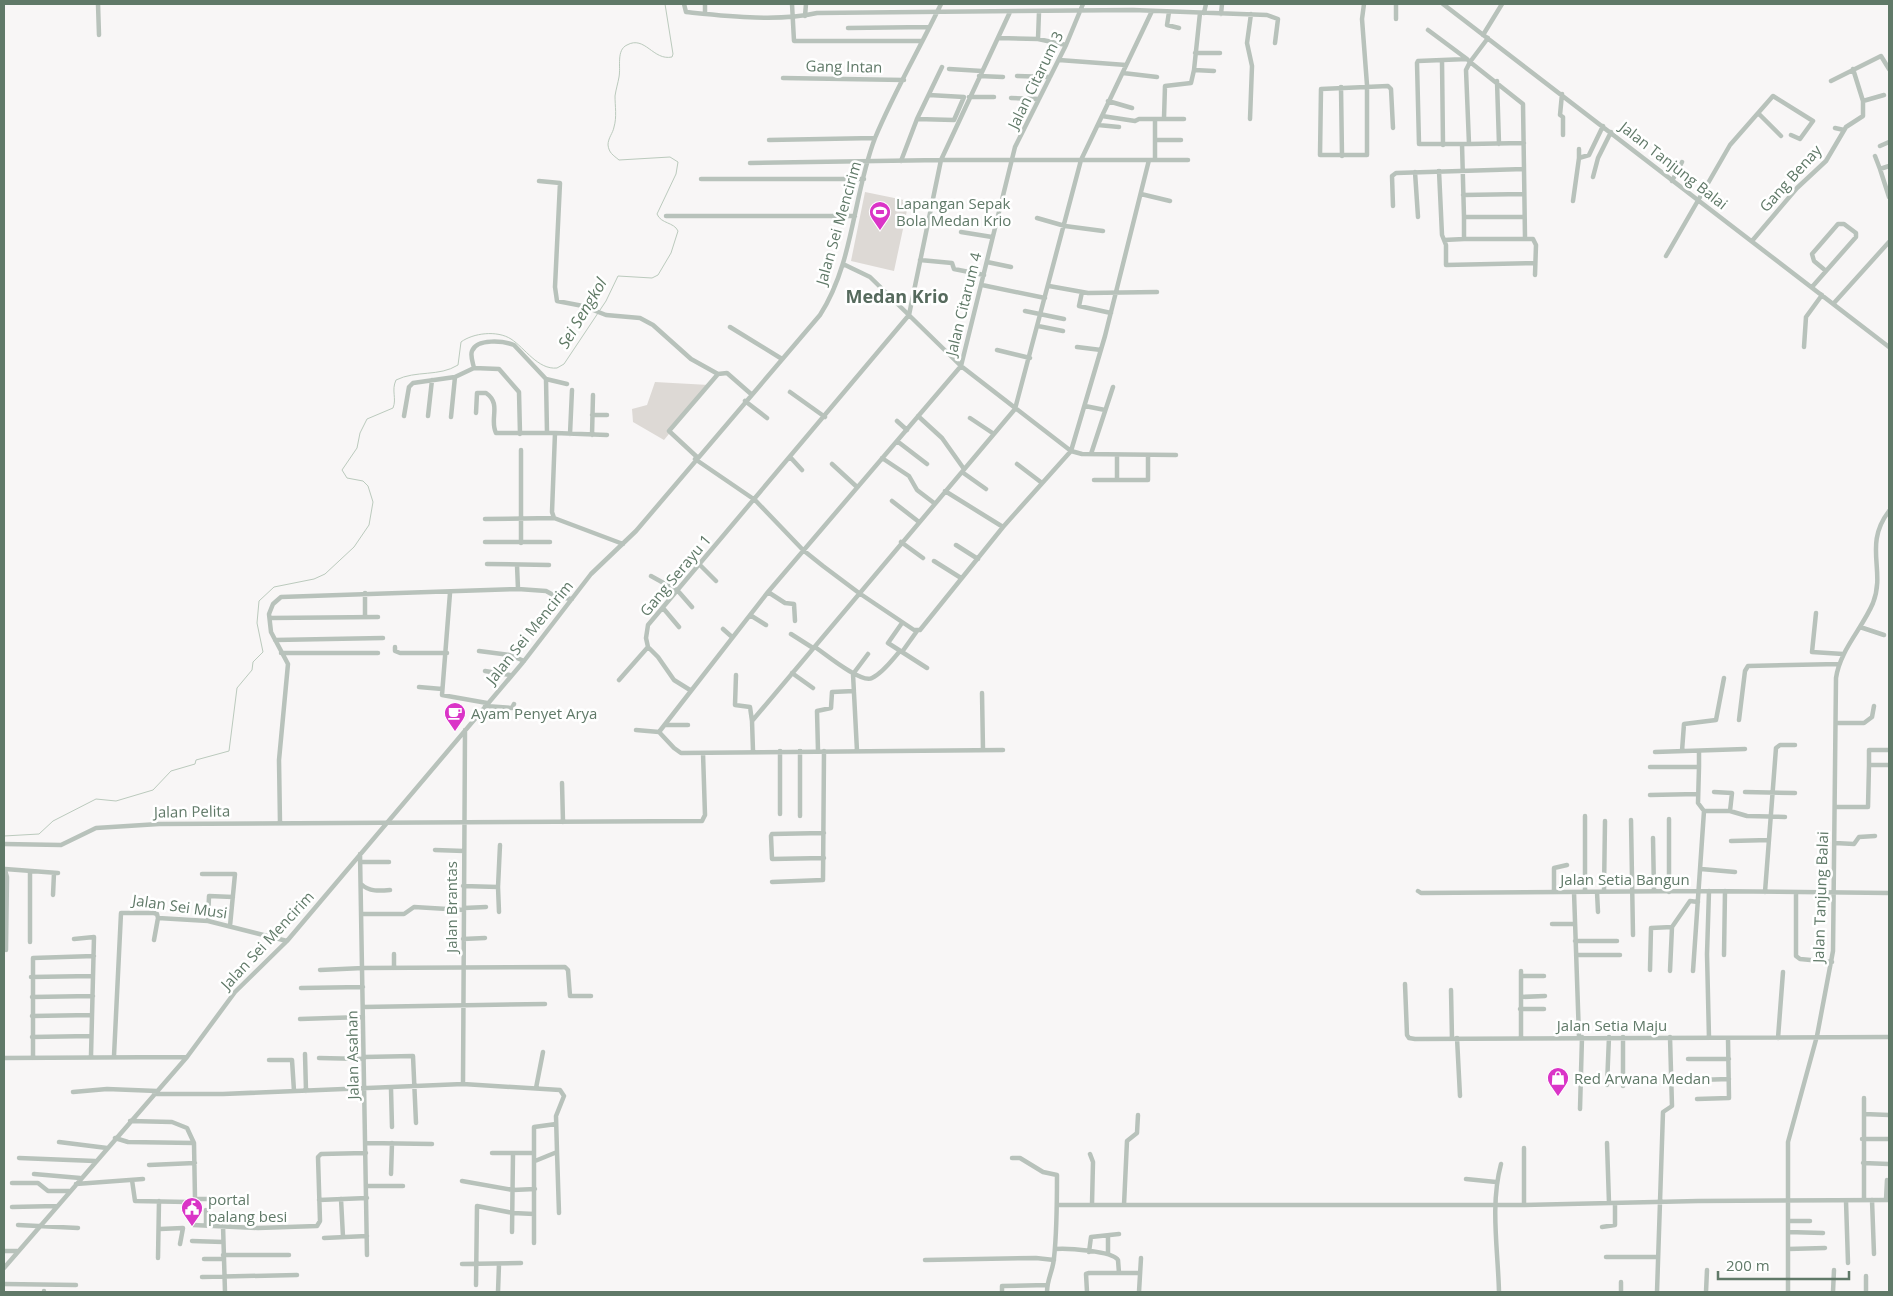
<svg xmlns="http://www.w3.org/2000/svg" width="1893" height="1296" font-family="'Open Sans',sans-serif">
<rect width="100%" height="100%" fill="#f8f6f6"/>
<!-- green -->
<path fill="#ddd9d5" d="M865 192 909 201 894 271 851 261Z
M655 382 709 385 664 440 633 422 632 409 647 405Z"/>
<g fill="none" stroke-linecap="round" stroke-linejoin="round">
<!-- stream -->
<path stroke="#bbcabd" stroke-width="1" d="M4 836 39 834 53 821 96 799 116 801 153 790 171 771 195 764 196 760 229 751 237 688 252 670 253 662 263 652 257 623 259 601 274 587 314 579 325 574 354 547 369 525 373 502 368 486 363 481 347 478 342 470 357 448 360 433 367 419 393 408C397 398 391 391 396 380 416 370 439 377 458 365L461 342C473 333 497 330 511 339 525 348 538 370 557 368L564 364 606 301 618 276 652 278 658 275 671 253 678 231C674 222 661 224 657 214L676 174 678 162 670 157 619 160C613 155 609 153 608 145 608 138 613 133 614 127 617 117 615 106 615 96 616 89 618 83 619 77 621 67 616 50 627 45 645 35 653 61 672 57L673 54 665 4"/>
<!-- minor -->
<path stroke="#b8c2bb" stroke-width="4.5" d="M98 4 99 35
M684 4 686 12C726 16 778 22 817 13L1133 10 1267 15 1278 19 1275 43
M705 4V14
M792 4 794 41H922
M1364 4 1362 19 1367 85V155H1320L1321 89 1388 86 1391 89 1393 128
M1443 4 1889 347
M1169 12 1167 25 1179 28
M1200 13 1194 70 1214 71
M1204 13 1206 4
M1221 14 1222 4
M805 16 806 4
M1396 19V4
M848 28 929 27
M1428 30 1467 59
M1483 35 1502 4
M999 38 1038 39 1066 45
M1038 39 1039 12
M1195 53H1220
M1059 60 1126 65
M1442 61 1443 145
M949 69 982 71
M1853 69 1863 101
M1123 73 1157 77
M979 76 1003 77
M1017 76 1050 77
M783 78 904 80
M1497 81 1499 144
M1831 81 1881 56 1889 69
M1341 87 1342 156
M1562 94 1560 115 1563 117V135
M969 97H994
M1011 98 1039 99
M1108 101 1132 108
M1758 113 1781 136
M1102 116 1135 121 1139 119H1184
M1164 118 1165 86 1191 83 1194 70
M917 119 954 120 964 97 929 95
M1250 119 1252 66 1247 43 1251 14
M1098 125 1119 127
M1835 128 1844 130
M769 140 875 138
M1155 140H1181
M1462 144H1419L1417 63 1418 61 1467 59 1470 62 1488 38
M1469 144 1524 143
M1880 146 1889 142
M1875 156 1880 169
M1579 158V149
M1155 160V119
M901 161 917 119 942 67
M750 163 941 160H1188
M1889 166 1880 169 1889 197
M1524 169 1525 238
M1439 171 1442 235 1446 245V265L1535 263
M1415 172 1418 217
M1593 177 1598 158 1611 132
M701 179H864
M539 181 560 183 555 287 557 301 583 306 606 315 640 318 653 325 691 359 718 374 669 431 697 457
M1672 181 1682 162
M1141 194 1170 201
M1463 195 1524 194
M1573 201 1579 158 1589 155 1603 126
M1393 206 1392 176 1396 173 1524 169 1523 104 1470 62 1466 70 1469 144H1462L1464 217H1524
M666 216H855
M1464 217V239H1533L1536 245 1535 275
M1037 218 1065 226 1103 231
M961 232 992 237
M1444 240 1464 239
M1752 241 1797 188 1826 161 1846 127 1863 116V101L1884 95
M1666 256 1730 145 1773 96 1813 121 1800 139 1791 135
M920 260 952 263 954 269 984 275
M987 262 1011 267
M843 264 870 277 961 366 1071 451 1082 454 1176 455
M982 285 1045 298
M1049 286 1088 293 1157 292
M1812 287 1856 237V233L1844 224H1838L1812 254 1814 261 1826 271
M1082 292 1079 306 1111 313
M1834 303 1889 242
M1025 311 1064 319
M1038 326 1063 331
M730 327 782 359
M1077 347 1101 350
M1804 347 1806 317 1822 295
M997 350 1030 358
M474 368C473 363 470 356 472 351 477 338 504 341 514 345L546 379 547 433H555L552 512 554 518
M718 374 727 373 751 394
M546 379 567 384
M790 392 825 417
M745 401 767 418
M1085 406 1105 410
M476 413 477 393H486C502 404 489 419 496 433H547
M592 415H607
M404 416 409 387 413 383 455 377 474 368 499 369 519 392 520 434
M428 416 432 380
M918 416 942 438 964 469
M451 417 455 377
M970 418 994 434
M897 421 907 430
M555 433 607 435
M570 434 572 390
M592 435 593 395
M897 441 927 464
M521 450V543
M1091 454 1113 387
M1117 455V480
M791 458 802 470
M882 458 909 476 917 490 934 503
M695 459 755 500 803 550 823 566 859 593 914 630H920L1003 527 1071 451 1105 336 1149 160
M832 464 857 487
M1017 464 1042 483
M962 472 986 489
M1094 480H1148V455
M945 491 1003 527
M892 501 919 522
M485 519 554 518 623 544
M485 542H550
M901 542 923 558
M956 545 978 559
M934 561 961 578
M487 564 549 565
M517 565 518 589
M700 565 716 581
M651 576 678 591 692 607
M768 592 785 603 794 604 795 621
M365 593V617
M450 593 442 695 487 703
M663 608 679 627
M1816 613 1812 652 1843 654
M750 615 766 625
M270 618 378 617
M902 623 888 643 927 668
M1860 627 1884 635
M723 629 732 637
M791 634 813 648
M275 640 383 638
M395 647V651L400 653H447
M815 647C824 653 861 684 872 678 883 673 892 660 900 651
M479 651 510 655 524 661
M902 652 917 631
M281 653H378
M485 671 510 675
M792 673 813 688
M736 675 735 705 750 707 752 721
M619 680 648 647
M419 687 442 689
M690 690 674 680 658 657 648 647 646 638 648 625 909 315 941 160 1010 12
M982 693 983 750
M485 706 512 708 514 704
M1739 720 1745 671 1748 666 1839 664
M1836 723H1864L1872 717 1874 706
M665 725H688
M636 730 659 732
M1003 750 681 753 674 748 659 732 768 592 961 366 1015 147 1066 45 1083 4
M753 751 752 721 1015 409 1081 160 1152 11
M818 751 817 711 831 708 832 692 854 691
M857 751 853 674 868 654
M1682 751 1684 724 1716 720 1724 678
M1655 752 1745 749
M1869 765V750H1889
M1650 767H1699L1698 803 1704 811
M1699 767V751
M562 783 563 822
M1745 792 1795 793
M1650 795 1698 794
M1835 807H1868L1869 765H1889
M1730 811 1747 816 1785 817
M780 814V751
M800 816V751
M1585 816V891
M1669 819V892
M1631 820 1633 935
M280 823 279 760 288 664 271 632 269 614 273 604 281 597 518 589 546 591 557 597 572 599
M1653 838 1654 891
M1731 841 1769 840
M1835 843 1854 844 1859 837 1875 836
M4 844 61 845 96 828 159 824 702 821 705 815 703 753
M435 850 464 851
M360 854 367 1255
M824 858 772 859 771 836 772 834 824 833
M361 862H389
M5 869 58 873
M1701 869 1735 872
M5 870 7 877 6 950
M30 871V942
M202 874H235L230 926
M772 882 823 880 824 751
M361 884C369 892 380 891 390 890
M463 886 498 887 500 845
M498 887 499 912
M1418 891 1421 893 1699 891 1889 893
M1604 891 1605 821
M1554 892V868L1567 865
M1574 892 1579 1037
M1597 892 1598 912
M1765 892 1776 748 1780 745H1795
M1796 892V956L1800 959 1832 962
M53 895 54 873
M464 908 486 907
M361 914H404L414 907 464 910
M208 921 209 896 233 897
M1552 924H1575
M74 939 94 937 91 1056
M463 939 485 938
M154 940 158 918
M1575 941H1617
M394 954V967
M1576 955H1620
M1724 955 1725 891
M320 970 363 968 565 967 568 970 570 996H591
M1650 970 1651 928 1672 927 1690 901 1698 902
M1521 971V1038
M1670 971 1672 927
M1693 971 1704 811H1730L1732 793 1714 792
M1521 976H1544
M31 977 93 976
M1405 984 1407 1035 1409 1038 1415 1039 1889 1037
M301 988 363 987
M1451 990 1452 1039
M32 997 93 996
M1521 997 1545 996
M363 1007 545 1004
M1520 1009H1544
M32 1016 92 1015
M300 1019 363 1017
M32 1037 91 1036
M1623 1037V1086
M1457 1038 1460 1096
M1709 1038 1707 954 1709 891
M1778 1038 1783 972
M305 1054 306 1091
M114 1056 121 913H154L157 914 158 918 208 921 287 941
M33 1057V958L94 956
M364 1057 413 1056 416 1123
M4 1058 187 1057
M319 1058 364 1059
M1688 1059H1729
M269 1060H292L294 1091
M1698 1080 1729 1079
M463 1084 465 730
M1607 1085 1609 1037
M536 1088 543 1052
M391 1089 392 1127
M73 1092 107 1089 157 1091
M154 1094H223L463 1084 560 1090 564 1096 556 1116 557 1152 535 1161
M1697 1099 1729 1098 1728 1038
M1580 1109 1582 1037
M1864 1114 1889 1115
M130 1121 172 1122 187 1128 194 1143 195 1199
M115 1138 128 1142 194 1143
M1862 1139H1889
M59 1142 107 1148
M366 1143 432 1144
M1607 1143 1609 1203
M557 1152 559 1213
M492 1153H513
M1090 1154 1093 1162 1092 1204
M19 1158 95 1161
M1012 1158H1020L1043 1172 1057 1175C1057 1202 1057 1231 1054 1258 1053 1271 1047 1279 1047 1292
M1863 1163 1889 1164
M149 1165 195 1163
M34 1174 80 1178
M391 1174 392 1143
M1466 1179 1496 1182
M132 1180 135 1201 188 1202 195 1199H208
M462 1181 513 1190 535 1189
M12 1183H38L48 1191H69
M76 1184 143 1179
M367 1186H403
M341 1199 343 1237
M319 1200 367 1198
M1864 1200V1098
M1872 1200 1874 1254
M1886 1200 1887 1180
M1846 1201 1848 1263
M1057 1205H1524L1698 1201 1889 1200
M1124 1205 1127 1141 1137 1133 1138 1115
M1524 1205V1148
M12 1207 57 1206
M206 1210V1224
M1788 1221H1810
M18 1225 78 1228
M193 1225 258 1228 317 1226 320 1221 318 1157 321 1154 366 1153
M223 1225 225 1292
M1602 1227 1615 1225V1203
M160 1229 183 1228 180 1244
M512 1232 513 1153H534
M1788 1232 1823 1233
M324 1238 367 1236
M192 1241 223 1242
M534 1243V1214
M1055 1249C1067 1248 1113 1251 1118 1260L1119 1273
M1788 1249 1825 1248
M4 1251H17
M1089 1252 1091 1237 1119 1234
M1108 1254V1236
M223 1255H289
M1606 1257H1658
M158 1258 159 1201
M204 1259H223
M925 1260 1036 1258 1054 1260
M462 1264 521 1263
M4 1268 187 1057 235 992 287 941 524 661 591 574 636 531 820 315C854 262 853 195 875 138 894 92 920 48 941 4
M1866 1276V1292
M202 1277 297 1275
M1621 1282V1292
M4 1284 76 1285
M476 1285 477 1206 513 1213 534 1214V1127L556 1124
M44 1291V1292
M498 1292 499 1264
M1002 1292V1286L1047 1285
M1087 1292 1086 1274 1089 1273H1140
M1139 1292 1141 1258
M1499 1292C1498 1250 1490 1205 1501 1164
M1657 1292 1663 1112 1672 1106 1670 1037
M1706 1292 1707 1270
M1788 1292V1142L1817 1036 1833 951 1836 678C1840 650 1862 629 1873 603 1886 570 1863 545 1889 511
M1833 1292 1834 1270"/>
</g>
<!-- icons -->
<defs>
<g id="stadium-pin" transform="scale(1.125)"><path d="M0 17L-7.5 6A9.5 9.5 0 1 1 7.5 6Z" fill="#da34c7" stroke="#fff"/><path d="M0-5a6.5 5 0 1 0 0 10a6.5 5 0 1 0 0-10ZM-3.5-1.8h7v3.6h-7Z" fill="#fff"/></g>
<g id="cafe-pin" transform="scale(1.125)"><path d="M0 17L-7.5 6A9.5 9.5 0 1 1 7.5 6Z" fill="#da34c7" stroke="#fff"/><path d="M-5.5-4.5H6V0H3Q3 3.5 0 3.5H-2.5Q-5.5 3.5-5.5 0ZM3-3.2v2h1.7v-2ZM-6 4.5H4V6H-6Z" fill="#fff"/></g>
<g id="shop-pin" transform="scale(1.125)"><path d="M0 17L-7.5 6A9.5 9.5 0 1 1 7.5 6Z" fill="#da34c7" stroke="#fff"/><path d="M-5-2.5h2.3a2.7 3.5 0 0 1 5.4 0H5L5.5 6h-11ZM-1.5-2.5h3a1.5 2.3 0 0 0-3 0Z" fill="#fff"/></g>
<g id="civic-pin" transform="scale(1.125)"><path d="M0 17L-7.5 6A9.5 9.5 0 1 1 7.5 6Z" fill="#da34c7" stroke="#fff"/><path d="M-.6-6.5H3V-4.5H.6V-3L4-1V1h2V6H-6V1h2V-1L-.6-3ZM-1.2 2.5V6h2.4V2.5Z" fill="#fff"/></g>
</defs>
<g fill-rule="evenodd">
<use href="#stadium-pin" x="880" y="212"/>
<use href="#cafe-pin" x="455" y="713"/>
<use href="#shop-pin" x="1558" y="1078"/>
<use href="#civic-pin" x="192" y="1208"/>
</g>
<g text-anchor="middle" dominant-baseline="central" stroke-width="5" stroke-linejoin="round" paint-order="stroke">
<!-- street labels -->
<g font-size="15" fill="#607968" stroke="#fff">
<text transform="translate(844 66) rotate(1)">Gang Intan</text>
<text transform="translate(1035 80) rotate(-64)">Jalan Citarum 3</text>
<text transform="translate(1674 165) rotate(38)">Jalan Tanjung Balai</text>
<text transform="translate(1790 178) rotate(-48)">Gang Benay</text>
<text transform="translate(838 223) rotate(-74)">Jalan Sei Mencirim</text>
<text transform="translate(963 304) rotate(-76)">Jalan Citarum 4</text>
<text transform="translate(675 575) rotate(-50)">Gang Serayu 1</text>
<text transform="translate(529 632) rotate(-51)">Jalan Sei Mencirim</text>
<text transform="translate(192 811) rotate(-1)">Jalan Pelita</text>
<text x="1625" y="879">Jalan Setia Bangun</text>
<text transform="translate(1820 897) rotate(-88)">Jalan Tanjung Balai</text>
<text transform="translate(180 906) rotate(8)">Jalan Sei Musi</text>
<text transform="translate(451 907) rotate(-90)">Jalan Brantas</text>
<text transform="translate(267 940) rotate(-47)">Jalan Sei Mencirim</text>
<text x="1612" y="1025">Jalan Setia Maju</text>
<text transform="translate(352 1055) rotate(-91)">Jalan Asahan</text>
</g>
<!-- poi labels -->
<g font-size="15" fill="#607968" stroke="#fff" text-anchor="start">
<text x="896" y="203">Lapangan Sepak<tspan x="896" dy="17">Bola Medan Krio</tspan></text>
<text x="471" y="713">Ayam Penyet Arya</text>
<text x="1574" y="1078">Red Arwana Medan</text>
<text x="208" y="1199">portal<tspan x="208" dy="17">palang besi</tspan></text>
</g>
<!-- water labels -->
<g font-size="16" font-style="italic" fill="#5f7964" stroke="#fff">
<text transform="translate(582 313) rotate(-59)">Sei Sengkol</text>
</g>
<!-- quarter labels -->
<g font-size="18" font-weight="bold" fill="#566a5d" stroke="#fff">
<text x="897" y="296">Medan Krio</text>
</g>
</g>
<!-- border -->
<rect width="1893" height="1296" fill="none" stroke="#607968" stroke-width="10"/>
<!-- scale -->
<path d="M1718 1271v8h131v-8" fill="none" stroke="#607968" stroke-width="2.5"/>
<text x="1726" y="1271" font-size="15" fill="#607968" stroke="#ffffff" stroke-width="4" paint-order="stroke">200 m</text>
</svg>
